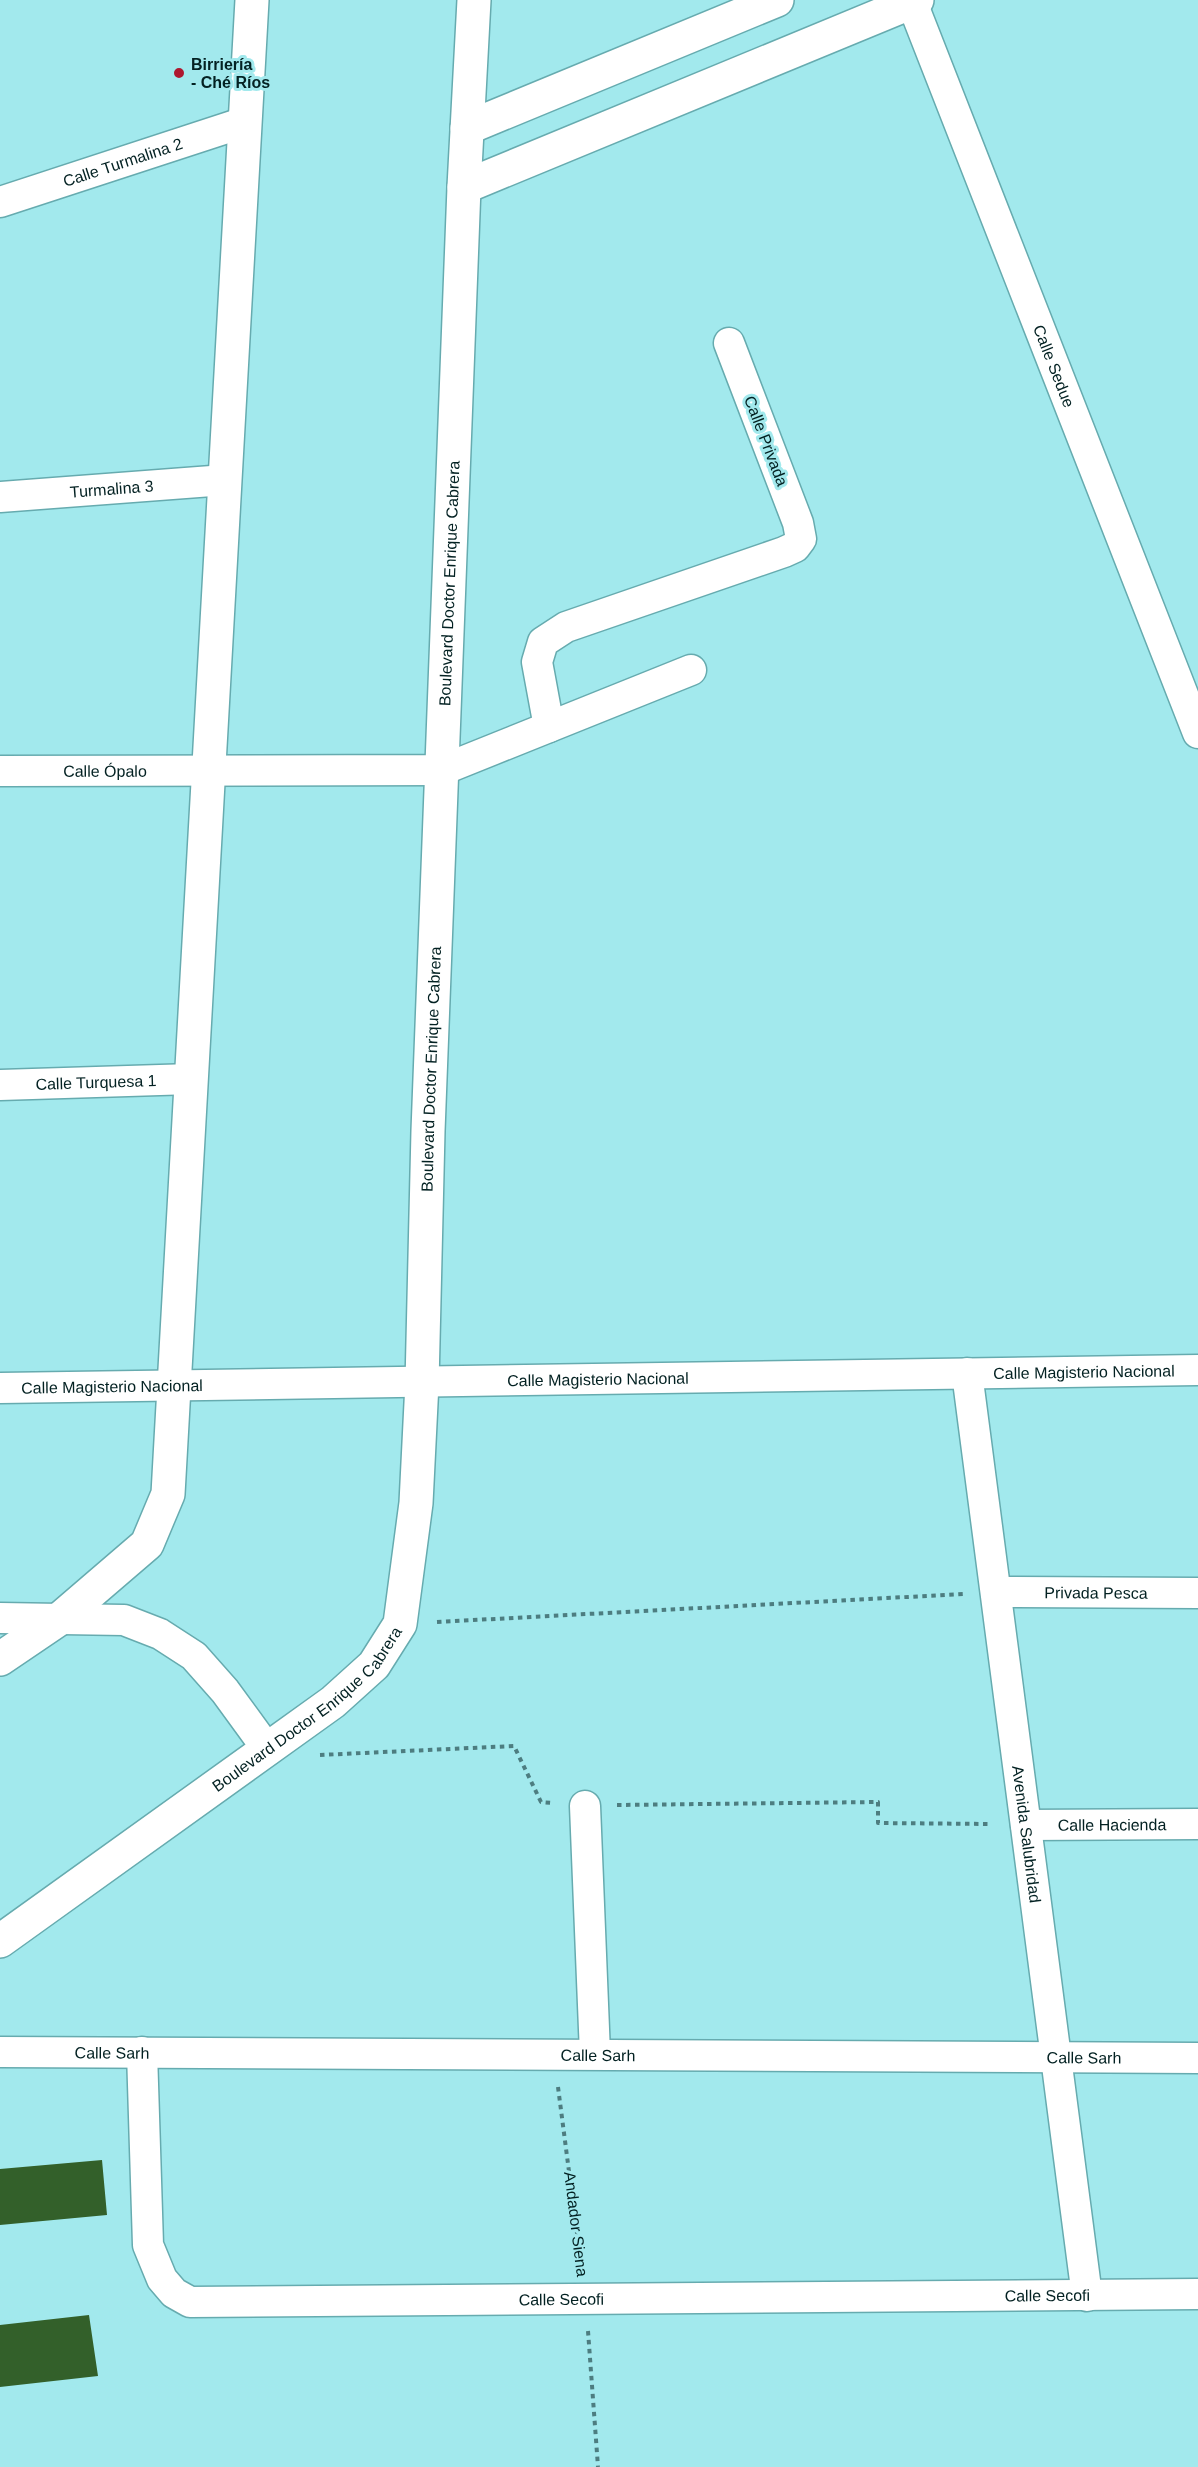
<svg xmlns="http://www.w3.org/2000/svg" width="1198" height="2467" font-family="Helvetica,sans-serif">
<rect width="100%" height="100%" fill="#a2e9ed"/>
<!-- building -->
<path fill="#33602a" d="M102 2160 107 2215 0 2225V2169Z
M89 2315 98 2376 0 2387V2325Z"/>
<g fill="none" stroke-linecap="round" stroke-linejoin="round">
<!-- minor casing -->
<g stroke="#66abaf" stroke-width="33">
<g id="minor">
<path id="s1" d="M911 0 1198 733"/>
<path id="s2" d="M0 202 245 122"/>
<path id="s3" d="M0 497 225 480"/>
<path d="M549 727 537 662 543 642 566 627 784 552 795 547 801 539 798 523 729 343"/>
<path id="s4" d="M0 771 442 770 691 670"/>
<path id="s5" d="M0 1085 192 1079"/>
<path id="s6" d="M967 1373 1087 2296"/>
<path id="s7" d="M0 1388 1198 1370"/>
<path id="s8" d="M996 1592 1198 1593"/>
<path d="M0 1618 124 1620 160 1634 194 1656 225 1691 268 1750"/>
<path d="M585 1806 595 2054"/>
<path id="s9" d="M1026 1825 1198 1824"/>
<path id="s10" d="M0 2052 1198 2058"/>
<path id="s11" d="M142 2052 148 2245 162 2279 174 2293 190 2302 1198 2294"/>
</g>
</g>
<!-- tertiary casing -->
<g stroke="#66abaf" stroke-width="36">
<path id="tertiary" d="M467 128 777 0
M464 187 917 0"/>
</g>
<!-- primary casing -->
<g stroke="#66abaf" stroke-width="36">
<g id="primary">
<path d="M0 1659 62 1617 147 1544 168 1494 252 0"/>
<path id="s12" d="M0 1941 333 1702 374 1665 400 1624 416 1503 422 1383 428 1131 464 187 474 0"/>
</g>
</g>
<!-- path -->
<path stroke="#4d7d80" stroke-width="4" stroke-dasharray="4.5 4.5" stroke-linecap="butt" d="M437 1622 963 1594
M320 1755 514 1746 541 1802 553 1803
M617 1805 878 1802V1823L991 1824
M558 2087 581 2264
M588 2331 598 2467"/>
<!-- minor -->
<use href="#minor" stroke="#fff" stroke-width="30"/>
<!-- tertiary -->
<use href="#tertiary" stroke="#fff" stroke-width="33"/>
<!-- primary -->
<use href="#primary" stroke="#fff" stroke-width="33"/>
</g>
<!-- markers -->
<circle fill="#ad182f" stroke="#a2e9ed" stroke-width="2" cx="179" cy="73" r="6"/>
<g text-anchor="middle" dominant-baseline="central" stroke-width="6" stroke-linejoin="round" paint-order="stroke">
<!-- poi labels -->
<g font-size="16" font-weight="bold" fill="#032122" stroke="#a2e9ed" text-anchor="start">
<text x="191" y="64">Birriería<tspan x="191" dy="18">- Ché Ríos</tspan></text>
</g>
<!-- street labels -->
<g font-size="16" fill="#032122" stroke="#a2e9ed">
<text stroke="none"><textPath href="#s2" startOffset="129">Calle Turmalina 2</textPath></text>
<text stroke="none"><textPath href="#s1" startOffset="393">Calle Sedue</textPath></text>
<text transform="translate(766 441) rotate(69)">Calle Privada</text>
<text stroke="none"><textPath href="#s3" startOffset="112">Turmalina 3</textPath></text>
<text stroke="none"><textPath href="#s12" startOffset="1556">Boulevard Doctor Enrique Cabrera</textPath></text>
<text stroke="none"><textPath href="#s4" startOffset="105">Calle Ópalo</textPath></text>
<text stroke="none"><textPath href="#s12" startOffset="1070">Boulevard Doctor Enrique Cabrera</textPath></text>
<text stroke="none"><textPath href="#s5" startOffset="96">Calle Turquesa 1</textPath></text>
<text stroke="none"><textPath href="#s7" startOffset="1084">Calle Magisterio Nacional</textPath></text>
<text stroke="none"><textPath href="#s7" startOffset="598">Calle Magisterio Nacional</textPath></text>
<text stroke="none"><textPath href="#s7" startOffset="112">Calle Magisterio Nacional</textPath></text>
<text stroke="none"><textPath href="#s8" startOffset="100">Privada Pesca</textPath></text>
<text stroke="none"><textPath href="#s12" startOffset="386">Boulevard Doctor Enrique Cabrera</textPath></text>
<text stroke="none"><textPath href="#s9" startOffset="86">Calle Hacienda</textPath></text>
<text stroke="none"><textPath href="#s6" startOffset="465">Avenida Salubridad</textPath></text>
<text stroke="none"><textPath href="#s10" startOffset="112">Calle Sarh</textPath></text>
<text stroke="none"><textPath href="#s10" startOffset="598">Calle Sarh</textPath></text>
<text stroke="none"><textPath href="#s10" startOffset="1084">Calle Sarh</textPath></text>
<text transform="translate(576 2224) rotate(83)">Andador Siena</text>
<text stroke="none"><textPath href="#s11" startOffset="1124">Calle Secofi</textPath></text>
<text stroke="none"><textPath href="#s11" startOffset="638">Calle Secofi</textPath></text>
</g>
</g>
</svg>
